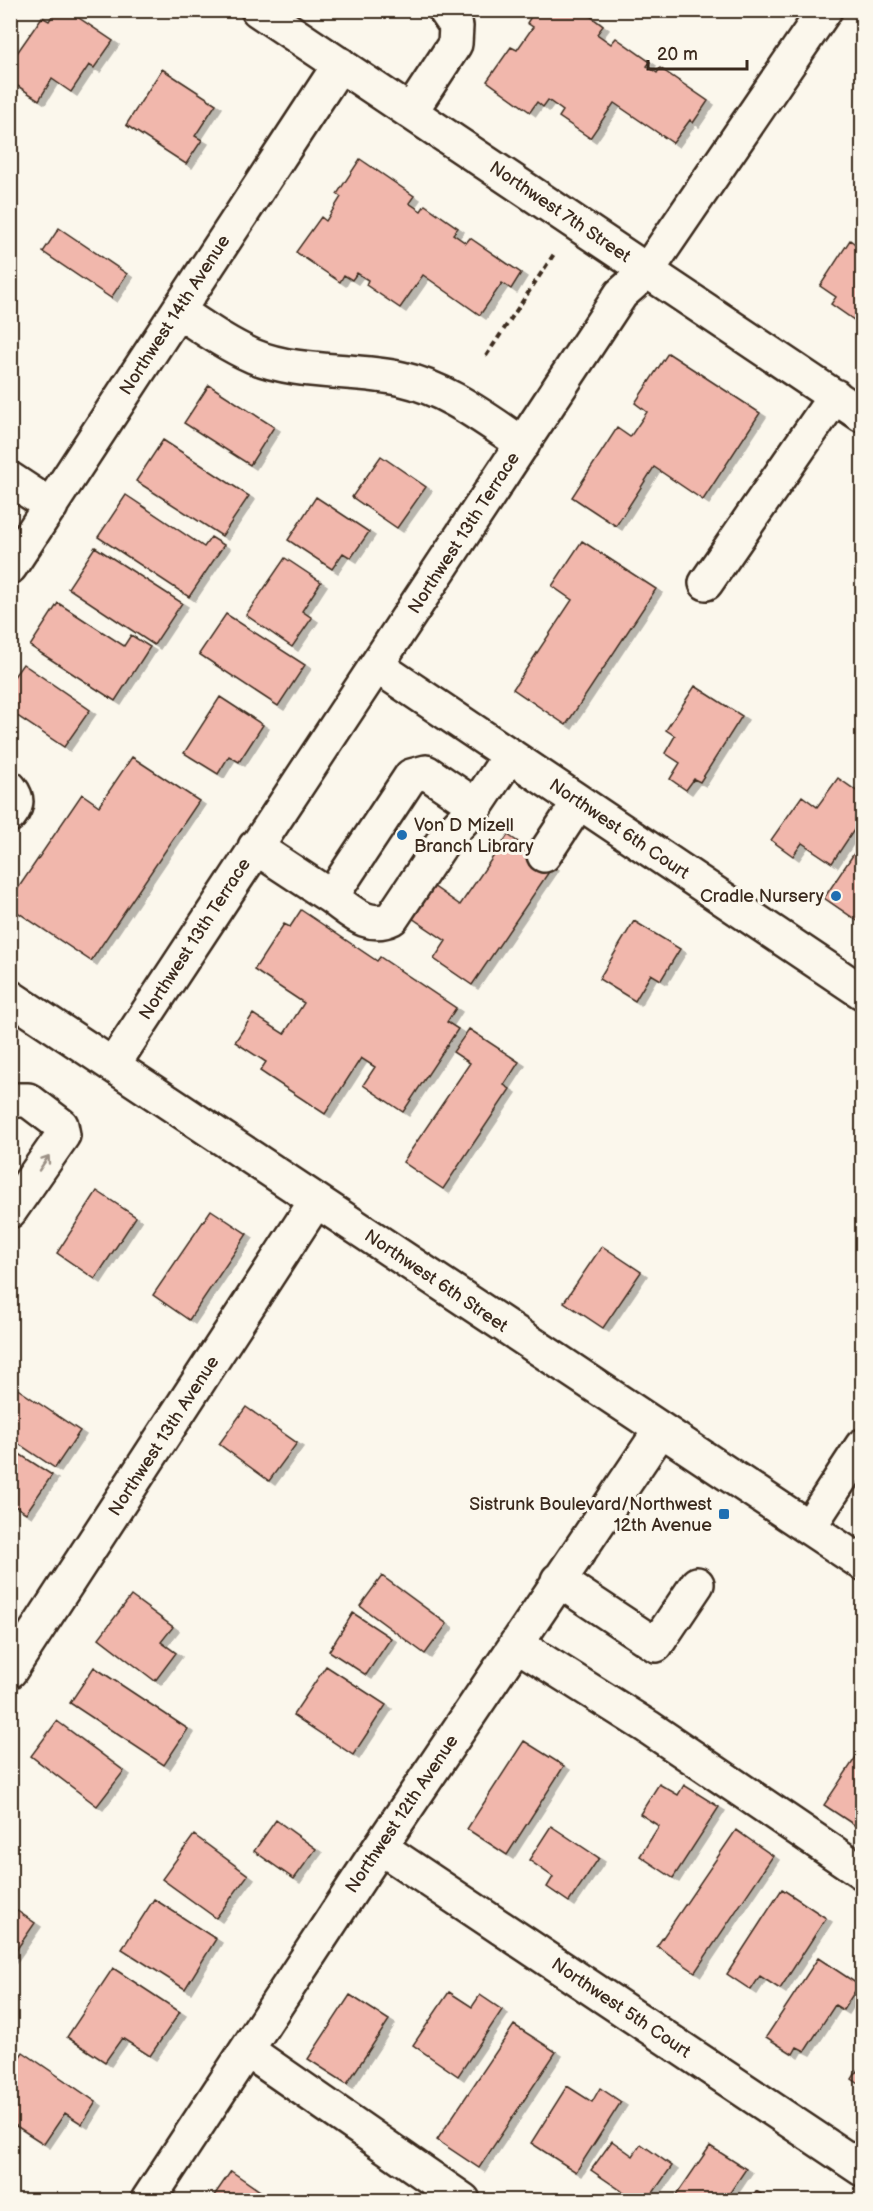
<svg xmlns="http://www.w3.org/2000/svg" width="873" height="2211" font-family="'Balsamiq Sans',sans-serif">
<defs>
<filter id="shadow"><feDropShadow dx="6" dy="4" stdDeviation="0" flood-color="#0004"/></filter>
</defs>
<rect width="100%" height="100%" fill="#fbf7ec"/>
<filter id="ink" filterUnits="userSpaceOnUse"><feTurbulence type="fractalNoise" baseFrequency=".0167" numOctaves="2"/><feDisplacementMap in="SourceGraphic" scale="12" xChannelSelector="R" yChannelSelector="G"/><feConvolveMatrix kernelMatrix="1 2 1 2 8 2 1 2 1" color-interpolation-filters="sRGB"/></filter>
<g filter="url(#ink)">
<!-- building -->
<path fill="#f1b7ac" stroke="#3b2a1e" stroke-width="1.5" filter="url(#shadow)" d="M56 10H67L113 41 94 68 89 65 71 92 52 79 39 100 10 81V63L42 17 49 21Z
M535 10H582L603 26 597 34 611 44 616 38 650 62 647 66 657 73 660 68 708 101 693 123 690 120 673 143 614 103 590 138 559 117 563 111 548 100 543 107 537 102 530 112 487 81 511 47 517 50 533 27 527 23Z
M162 69 216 104 195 136 202 140 186 164 126 125Z
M360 159 414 196 409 203 421 211 425 205 458 228 453 234 466 243 470 238 521 273 511 289 502 283 480 315 423 275 400 308 366 285 368 280 357 273 352 280 344 275 340 282 296 252 321 217 326 221 341 197 337 194Z
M59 228 127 274 111 298 43 252Z
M850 240 862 249V311L854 320 831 304 836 297 820 286Z
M668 353 760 413 703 500 654 467 616 526 572 497 617 428 630 437 647 412 635 403Z
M209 385 274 427 250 465 184 423Z
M163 440 249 496 222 536 136 481Z
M381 456 426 487 397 528 352 497Z
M126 495 204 547 211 537 224 545 189 597 98 537Z
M316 497 369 532 351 558 343 553 332 569 288 540Z
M582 541 656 589 566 725 513 689 572 600 552 586Z
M95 547 182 603 154 645 68 588Z
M285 558 321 582 302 611 312 618 292 647 246 615Z
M58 603 124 646 131 635 150 647 115 701 30 646Z
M226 614 305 665 278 706 199 654Z
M23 664 90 710 64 747 10 711V682Z
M695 686 742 716 700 782 694 779 686 790 670 779 680 763 665 753 675 736 666 730Z
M220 697 263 725 239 762 229 756 218 774 184 753Z
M132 757 199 801 91 961 10 907V900L82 794 99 806Z
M838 778 862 795V818L832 863 802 843 793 856 771 840 802 796 817 807Z
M508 835 553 866 472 985 434 959 446 941 412 918 433 886 460 905Z
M859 846 862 848V924L824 898Z
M301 910 377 961 380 957 456 1008 447 1022 458 1029 403 1112 363 1085 375 1067 361 1058 325 1114 260 1071 266 1062 235 1042 253 1014 284 1034 304 1003 254 970 284 924 290 927Z
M634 921 680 949 661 980 651 974 635 1001 599 979Z
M469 1029 519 1062 504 1085 510 1089 443 1189 403 1162 470 1063 453 1052Z
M97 1191 136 1217 95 1279 57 1253Z
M211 1210 247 1234 189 1320 153 1295Z
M602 1246 641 1272 603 1328 564 1302Z
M13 1386 80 1431 55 1468 10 1438V1390Z
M246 1407 297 1443 269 1481 219 1444Z
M10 1448 52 1475 26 1513 10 1503Z
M382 1576 447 1624 425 1654 360 1606Z
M131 1596 173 1627 161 1642 176 1653 155 1681 99 1638Z
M353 1613 391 1638 366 1675 329 1651Z
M326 1666 386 1705 353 1755 293 1715Z
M94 1667 188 1729 164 1765 70 1703Z
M57 1721 124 1771 97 1806 31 1756Z
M524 1741 564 1766 507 1855 467 1829Z
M862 1748V1830L824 1805Z
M659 1784 678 1795 684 1785 719 1807 673 1878 640 1856 659 1826 640 1814Z
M276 1820 316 1849 294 1879 254 1851Z
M551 1826 599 1858 569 1902 547 1887 553 1877 529 1860Z
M736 1830 773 1856 695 1972 657 1946Z
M194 1835 248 1875 216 1918 162 1879Z
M782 1889 826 1918 780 1989 760 1976 751 1990 727 1974Z
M154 1899 216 1939 185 1989 122 1949Z
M10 1906 35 1923 10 1959Z
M818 1958 859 1985 843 2010 835 2005 805 2051 797 2047 793 2054 766 2037Z
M113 1968 180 2012 150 2056 122 2038 105 2062 67 2037Z
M449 1992 472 2007 480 1995 502 2010 458 2076 413 2045Z
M350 1995 389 2020 347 2084 308 2059Z
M514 2025 556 2052 479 2168 437 2140Z
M23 2052 96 2102 82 2124 65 2113 44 2144 10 2122V2071Z
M862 2063V2086L852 2079Z
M567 2086 592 2102 600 2088 621 2102 576 2172 531 2143Z
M612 2141 633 2156 641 2144 672 2166 648 2200H635L591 2170Z
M710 2146 746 2169 725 2200H673Z
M231 2171 273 2200H211Z
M756 2191 771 2200H750Z
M398 2194 408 2200H394Z"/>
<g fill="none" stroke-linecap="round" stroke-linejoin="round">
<!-- minor casing -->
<g stroke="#3b2a1e" stroke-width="38">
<path id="minor" d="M258 10 862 415
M411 111 455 44 456 26 445 10
M178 311C202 327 226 344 253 356 299 375 354 368 402 379 447 389 485 419 523 444
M10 479 51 506
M10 567 340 64
M706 583 835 396
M377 666 862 992
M10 788C18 798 18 805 10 815
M255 847 331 897 411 776 426 772 476 806 510 755
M544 855 579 802
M331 897C351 911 368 930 392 918L444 840 476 806
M10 997 862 1563
M113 1065 621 294 647 271 825 10
M10 1100H28L61 1125 63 1135 10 1211
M809 1527 862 1446
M558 1580 656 1645 697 1584
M516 1644 648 1727 862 1872
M10 1671 316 1201
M380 1847 862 2169
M247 2050 463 2200
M148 2200 380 1847 660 1431"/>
</g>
<!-- path -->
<path stroke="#3b2a1e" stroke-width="4" stroke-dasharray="6 4.5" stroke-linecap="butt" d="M486 356 554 254"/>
<!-- minor -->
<use href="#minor" stroke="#fbf7ec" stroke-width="33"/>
</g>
<!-- one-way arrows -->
<defs><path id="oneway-shaft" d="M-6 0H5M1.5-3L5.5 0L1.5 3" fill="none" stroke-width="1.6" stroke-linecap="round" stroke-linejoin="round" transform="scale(1.5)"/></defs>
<use stroke="#9b9085" href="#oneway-shaft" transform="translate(44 1163) rotate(-56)"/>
</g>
<!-- markers -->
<g fill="#1f6fb2" stroke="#fbf7ec" stroke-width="2">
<circle cx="402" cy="835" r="6"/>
<circle cx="836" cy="896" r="6"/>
<rect x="718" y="1508" width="12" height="12" rx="3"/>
</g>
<g text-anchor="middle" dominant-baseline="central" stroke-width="6" stroke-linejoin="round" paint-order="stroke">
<!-- street labels -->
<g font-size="18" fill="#3b2a1e" stroke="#fbf7ec">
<text transform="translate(560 212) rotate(34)">Northwest 7th Street</text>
<text transform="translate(175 315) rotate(-57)">Northwest 14th Avenue</text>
<text transform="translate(464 533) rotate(-57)">Northwest 13th Terrace</text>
<text transform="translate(619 829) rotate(34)">Northwest 6th Court</text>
<text transform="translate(195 939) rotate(-57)">Northwest 13th Terrace</text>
<text transform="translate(436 1281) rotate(34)">Northwest 6th Street</text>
<text transform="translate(164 1436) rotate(-57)">Northwest 13th Avenue</text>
<text transform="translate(402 1814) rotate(-56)">Northwest 12th Avenue</text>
<text transform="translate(621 2008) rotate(34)">Northwest 5th Court</text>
</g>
<!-- poi labels -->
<g font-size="18" fill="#3b2a1e" stroke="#fbf7ec" text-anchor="end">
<text x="414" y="825" text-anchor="start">Von D Mizell<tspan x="414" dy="21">Branch Library</tspan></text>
<text x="824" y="896">Cradle Nursery</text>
<text x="712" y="1504">Sistrunk Boulevard/Northwest<tspan x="712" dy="21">12th Avenue</tspan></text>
</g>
</g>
<!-- margin -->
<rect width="873" height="2211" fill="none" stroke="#fbf7ec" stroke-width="36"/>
<rect x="18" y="18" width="837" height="2175" fill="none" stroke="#3b2a1e" stroke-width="2" filter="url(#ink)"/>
<!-- scale -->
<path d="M648 60v9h99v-9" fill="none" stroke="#3b2a1e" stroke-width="3"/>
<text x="657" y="60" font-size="18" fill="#3b2a1e" stroke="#fbf7ec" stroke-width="4.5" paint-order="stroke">20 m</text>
</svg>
